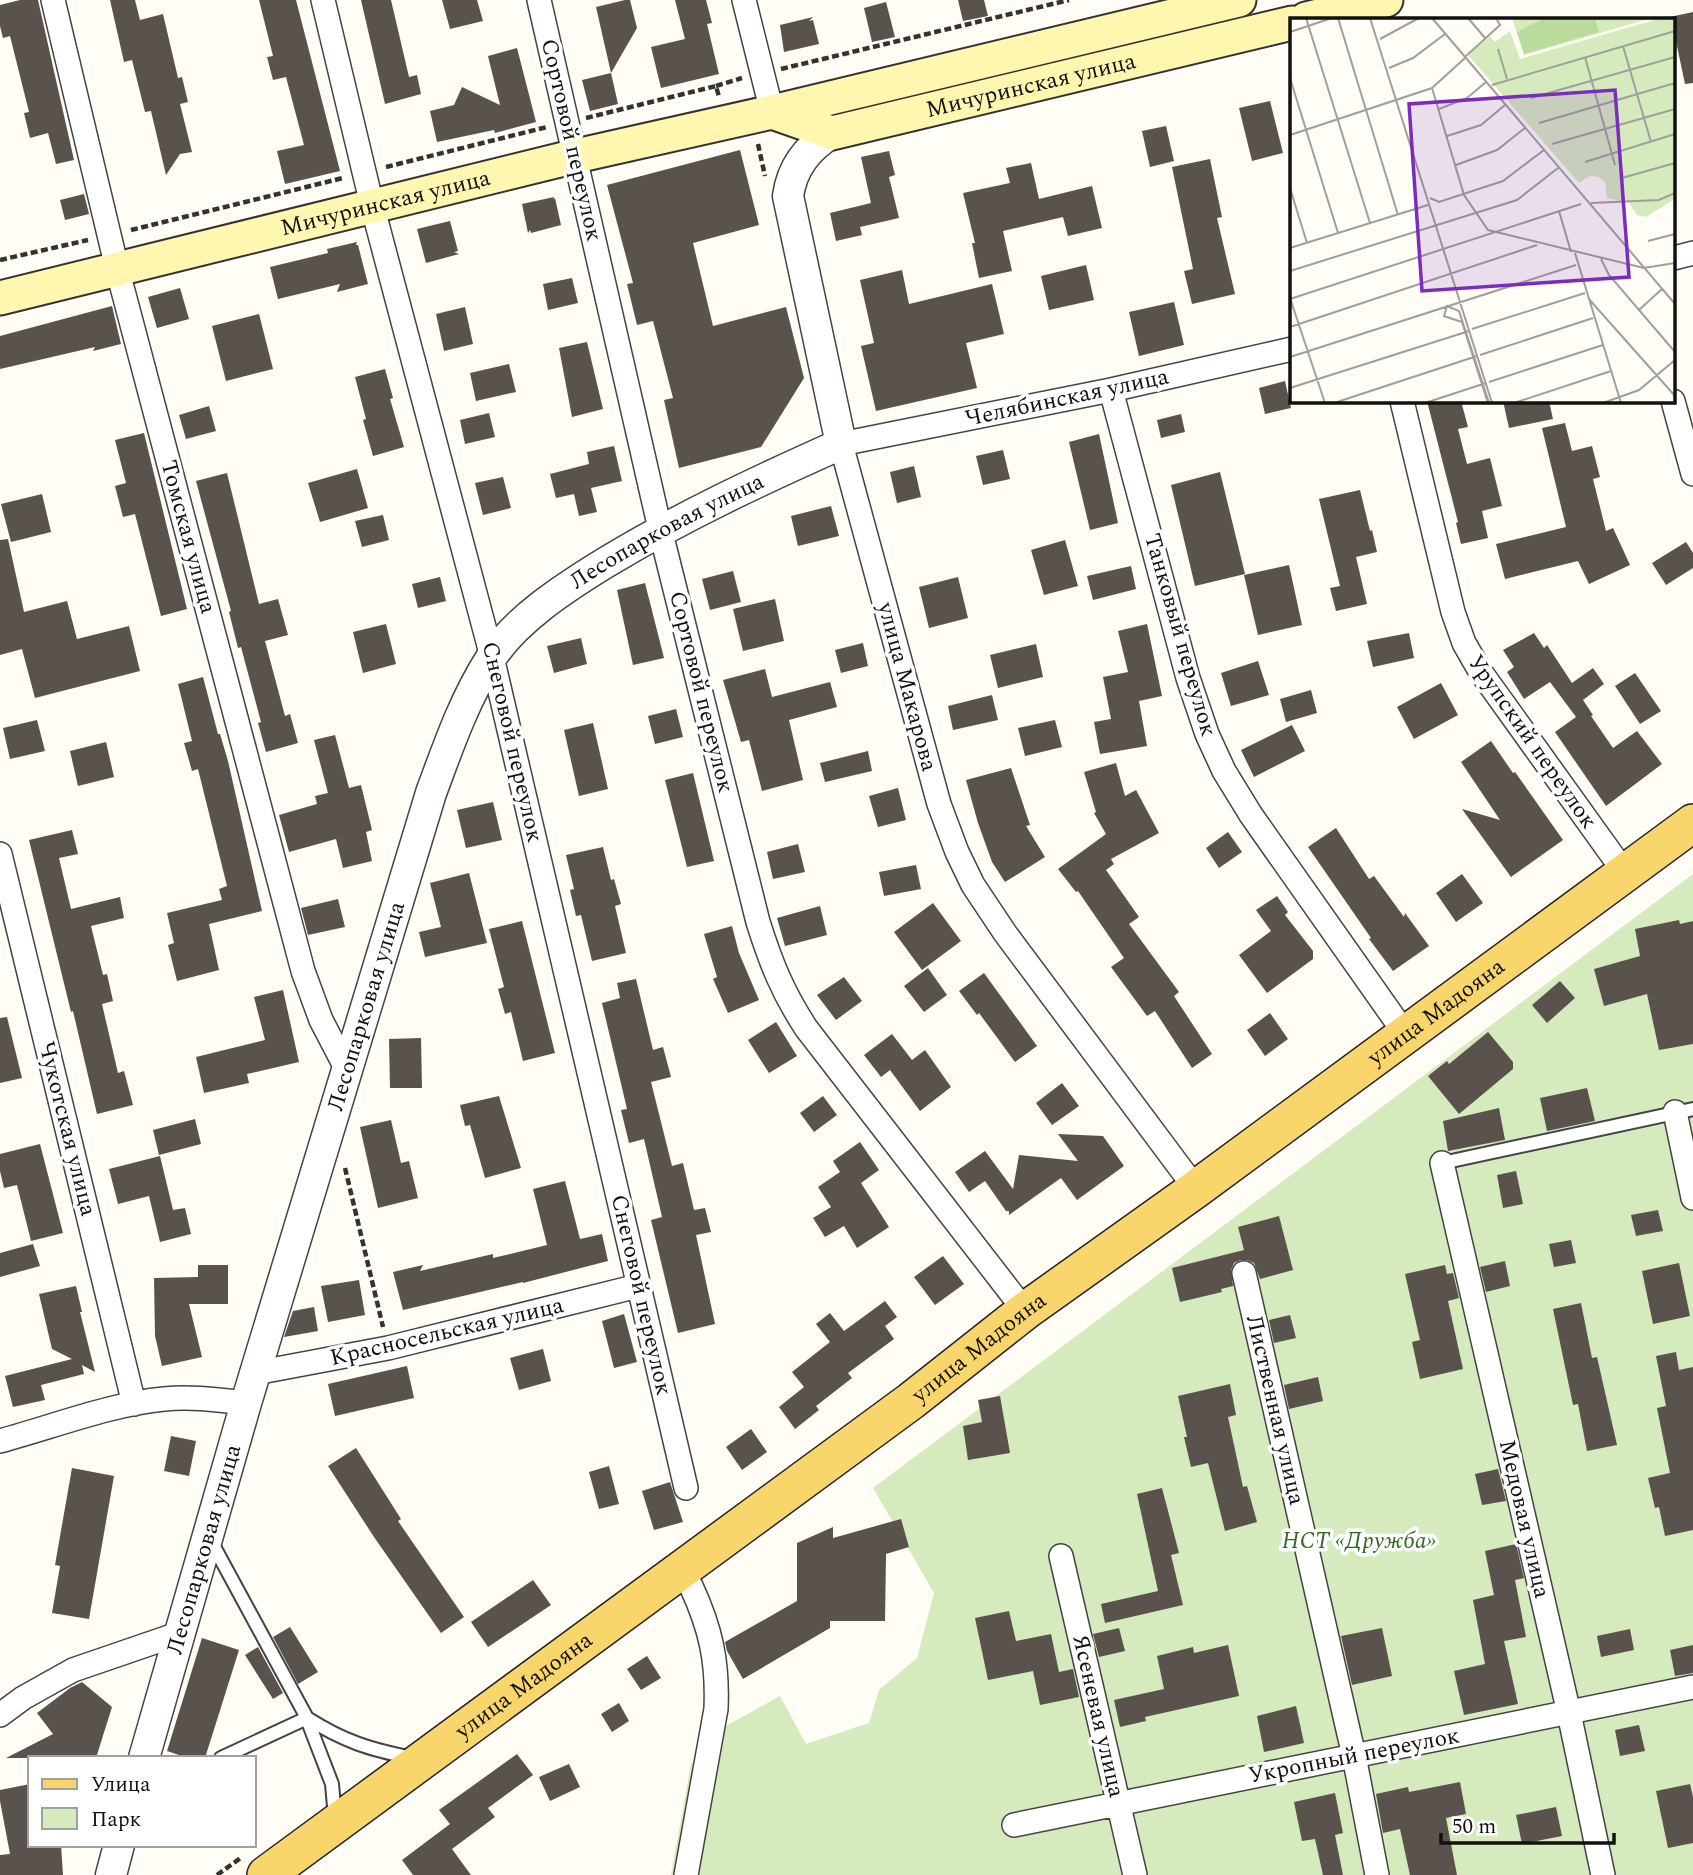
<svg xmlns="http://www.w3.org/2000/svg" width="1693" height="1875" font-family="Spectral,serif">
<rect width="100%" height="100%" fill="#fffdf5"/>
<!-- green -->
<path fill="#d5ebbd" d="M1693 874V1875H671L691 1764 724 1727 780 1696 806 1744 869 1723 879 1690 917 1658 934 1593 873 1488Z"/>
<!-- building -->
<path fill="#5a524d" d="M20 0H38L74 160 56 164 48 133 30 138 24 113 29 112 10 36 3 38 0 26V5Z
M110 0H135L140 20 163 14 178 78 182 77 188 102 180 104 192 152 180 154 166 175 151 111 145 112 132 60 124 62Z
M259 0H296L340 171 285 184 277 151 304 145 286 77 273 80 267 57 273 56Z
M361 0H391L409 77 417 75 421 94 385 104Z
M442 0H477L483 21 450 29Z
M625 0H630L637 28 611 73 596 7Z
M675 0H706L712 23 707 24 719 74 661 88 651 47 685 39Z
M958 0H984L988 16 963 21Z
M886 2 895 37 872 42 864 8Z
M1693 12V83L1685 84 1674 32V19L1670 17Z
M813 17 809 21 813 20 819 44 784 52 780 25Z
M517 48 536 122 495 133 494 130 437 142 430 111 454 105 462 87 500 105 488 56Z
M611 73 618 104 590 111 582 80Z
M1270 101 1283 153 1252 161 1239 108Z
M1166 126 1174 161 1150 167 1142 131Z
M740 150 759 225 693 243 713 326 786 307 804 378 761 447 679 468 664 400 673 398 653 321 637 325 627 284 633 283 607 185Z
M889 151 895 175 889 177 899 218 860 227 862 235 836 241 830 213 871 203 861 157Z
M1210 159 1222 217 1217 218 1235 294 1192 304 1184 271 1193 269 1172 167Z
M1031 163 1039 199 1092 186 1102 228 1068 236 1063 217 1003 231 1012 271 979 278 972 243H975L963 193 1010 183 1006 168Z
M84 194 89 214 65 220 60 200Z
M554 197 553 199 555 198 561 225 531 233 530 230 528 233 522 204Z
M450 221 458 251 454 252 459 254 426 263 417 229Z
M357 242 356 245H358L368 284 337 292 340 284 278 299 270 267 328 253 327 249Z
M1086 265 1094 300 1049 310 1041 276Z
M902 270 909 304 992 284 1004 334 966 343 977 388 876 411 861 346 874 343 860 280Z
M572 278 578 303 548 310 543 284Z
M180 288 189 319 157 328 148 297Z
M1174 302 1184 345 1139 356 1129 312Z
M112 306 121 344 93 351 95 347 0 369V336Z
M465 307 473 344 444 351 436 314Z
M259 314 273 369 226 381 212 326Z
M587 342 603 409 572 417 559 348Z
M509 364 516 392 476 401 470 373Z
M385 369 393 398 390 399 404 447 373 456 363 420 366 419 355 377Z
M1285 381 1291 408 1265 414 1259 388Z
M1427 401H1461L1468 427 1458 429 1467 464 1490 458 1502 506 1482 511 1488 538 1461 544 1456 523 1458 522Z
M1503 401H1549L1553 419 1509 428Z
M209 406 216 431 186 439 179 415Z
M489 413 495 437 465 444 460 420Z
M1181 414 1185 432 1161 438 1157 420Z
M1565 423 1572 451 1592 446 1600 477 1593 479 1606 531 1613 528 1630 565 1589 584 1578 561 1505 579 1496 544 1566 527 1542 428Z
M144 433 187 609 161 616 135 514 123 517 115 486 126 483 115 440Z
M1099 434 1118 523 1090 530 1069 442Z
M614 446 622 481 591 488 597 512 579 516 574 494 556 498 550 474 589 464 587 452Z
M1003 450 1010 479 983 485 976 456Z
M914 466 921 497 897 503 890 472Z
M357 469 368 508 320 522 308 483Z
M1220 472 1245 574 1195 586 1171 485Z
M227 473 259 604 278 599 288 635 265 641 285 716 290 714 298 743 266 752 258 723 261 722 241 647 238 648 229 612 231 611 196 481Z
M503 477 511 508 483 515 475 483Z
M1360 490 1370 531 1372 530 1377 552 1356 557 1367 604 1336 611 1330 588 1340 586 1319 499Z
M42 494 51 532 11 542 1 504Z
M831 506 839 536 798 546 791 516Z
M383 515 389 540 362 547 355 521Z
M8 539 24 612 67 601 77 639 129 626 140 671 35 698 22 649 0 655V540Z
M1065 540 1078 586 1044 595 1031 550Z
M1686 542 1693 553V568L1666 585 1652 563Z
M1289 565 1302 625 1258 635 1244 575Z
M1131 566 1136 589 1093 600 1087 576Z
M733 571 741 602 710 610 702 579Z
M440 577 446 601 418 608 412 584Z
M958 577 968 618 929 628 919 587Z
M645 583 664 658 633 665 617 590Z
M775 599 784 641 743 651 733 609Z
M386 624 396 664 363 673 353 632Z
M1147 624 1162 696 1139 701 1147 746 1100 754 1094 722 1111 719 1103 677 1128 672 1118 631Z
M1409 633 1414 658 1373 667 1367 641Z
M1534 633 1544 648 1547 645 1572 683 1593 668 1604 684 1583 700 1593 715 1591 716 1613 748 1637 731 1662 764 1606 806 1555 732 1576 717 1550 682 1524 699 1507 672 1514 667 1503 650Z
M581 638 587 664 554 673 547 646Z
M863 643 868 666 841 673 835 650Z
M1036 644 1043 677 998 688 990 655Z
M1258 661 1269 695 1231 706 1221 673Z
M765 669 772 697 830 682 837 707 789 720 803 780 762 791 749 740 741 742 723 680Z
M1635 673 1661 711 1640 724 1615 686Z
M203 677 218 734H220L228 761 262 911 209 924 219 970 177 981 168 945 174 943 167 913 222 900 219 889 227 886 198 769 192 771 184 743 192 741 178 684Z
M1441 683 1458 715 1414 739 1397 707Z
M1311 690 1317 713 1286 722 1280 699Z
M992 695 998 720 953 730 948 706Z
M676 709 683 737 655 744 648 716Z
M37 720 45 751 10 759 3 728Z
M1055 720 1062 747 1025 756 1018 728Z
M593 723 608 789 579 796 564 730Z
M1292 725 1305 751 1254 777 1241 750Z
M335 735 349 788 361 785 372 830 366 832 372 861 343 868 336 839 289 852 279 815 317 804 315 796 328 793 314 740Z
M1491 741 1513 773 1515 772 1563 840 1511 877 1462 809 1500 820 1461 762Z
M106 742 114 777 78 786 70 751Z
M868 751 872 771 825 782 820 763Z
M1116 763 1125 796 1136 790 1159 833 1111 859 1114 864 1106 870 1139 917 1129 924 1179 992 1174 996 1212 1054 1192 1068 1155 1011 1147 1016 1111 967 1124 958 1078 891 1076 892 1058 869 1106 834 1094 813 1096 812 1084 772Z
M1011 768 1030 825 1026 826 1045 857 1005 882 992 862 978 823 966 780Z
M693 773 714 861 687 867 665 780Z
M898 788 906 820 878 827 869 796Z
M493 802 502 840 466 848 457 810Z
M1336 828 1369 879 1374 876 1404 917 1405 913 1429 946 1393 971 1369 939 1371 938 1308 847Z
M72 830 78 854 59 858 71 909 120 897 124 918 91 926 103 975 107 974 113 1001 102 1004 118 1073 124 1071 133 1105 97 1114 73 1011 71 1012 29 840Z
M1228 832 1242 852 1219 868 1206 848Z
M798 844 805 872 773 879 767 852Z
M603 847 611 880 614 879 621 904 615 906 626 953 592 961 581 915 576 916 570 890 574 889 566 855Z
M916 865 921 889 884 896 879 872Z
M469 873 487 943 425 957 419 932 441 927 430 883Z
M1462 874 1483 903 1456 922 1436 893Z
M1277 896 1288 912 1285 915 1313 951V959L1267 993 1239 955 1271 931 1256 910Z
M338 899 345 927 308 935 301 908Z
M933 903 961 941 922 970 894 932Z
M820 906 827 935 785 946 777 918Z
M1679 920 1680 924 1693 921V1044L1659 1050 1647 994 1604 1006 1594 969 1640 956 1635 929Z
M522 921 555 1053 523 1061 511 1012 505 1014 498 989 504 987 489 929Z
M732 926 739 953 759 1000 728 1013 713 979 717 977 704 934Z
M928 968 947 995 924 1012 904 986Z
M984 973 1037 1046 1015 1062 979 1013 977 1015 959 991Z
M844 977 862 1001 836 1020 817 995Z
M636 979 653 1050 663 1047 671 1077 651 1082 672 1166 683 1163 694 1210 705 1208 711 1232 696 1235 715 1324 678 1333 651 1220 662 1217 644 1139 629 1143 621 1110 627 1109 602 1003 620 998 617 983Z
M1560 981 1575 998 1547 1023 1532 1005Z
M283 990 299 1062 247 1074 249 1083 204 1093 196 1057 265 1040 254 997Z
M1270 1013 1288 1039 1265 1056 1247 1030Z
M7 1017 22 1078 0 1083V1018Z
M776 1022 797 1056 769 1073 748 1040Z
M1488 1032 1513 1062V1069L1459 1114 1428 1076 1447 1061 1449 1064Z
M892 1034 912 1060 925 1050 951 1087 920 1111 890 1070 881 1077 864 1055Z
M421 1038 422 1088H390L389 1039Z
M1062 1083 1079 1106 1052 1125 1036 1103Z
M1587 1088 1595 1121 1547 1131 1540 1098Z
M499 1096 521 1168 485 1178 470 1125 465 1126 460 1105Z
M823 1096 837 1115 814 1132 800 1113Z
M1499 1108 1505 1140 1448 1151 1443 1121Z
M195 1119 201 1144 159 1155 153 1130Z
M391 1120 401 1163 409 1161 418 1198 378 1208 360 1127Z
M1058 1134 1103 1136 1124 1166 1077 1200 1061 1178 1009 1215V1211H1006L985 1181 969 1192 955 1172 985 1151 1013 1189 1019 1155 1078 1161Z
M860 1142 879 1170 861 1183 889 1227 857 1248 844 1226 825 1237 813 1218 831 1207 818 1187 840 1172 833 1161Z
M40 1144 63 1233 31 1241 17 1185 4 1188 0 1171V1154Z
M160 1156 173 1210 185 1208 191 1234 160 1242 149 1196 118 1204 109 1169Z
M1516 1171 1523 1204 1503 1208 1497 1175Z
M565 1181 580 1239 602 1234 608 1261 523 1283V1282L403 1310 393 1272 423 1265 420 1271 493 1254V1258L547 1245 533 1189Z
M1658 1210 1663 1231 1636 1236 1631 1215Z
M1279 1216 1293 1270 1260 1279 1254 1263 1247 1260H1240L1234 1263 1231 1270 1233 1286 1221 1289 1222 1292 1180 1302 1172 1268 1244 1250 1238 1227Z
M1571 1240 1576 1263 1554 1267 1549 1244Z
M33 1244 40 1266 0 1277V1253Z
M943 1256 964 1284 935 1305 914 1277Z
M1505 1261 1510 1286 1486 1292 1480 1267Z
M1679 1263 1690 1316 1653 1324 1642 1271Z
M198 1265H228V1304H189L202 1357 162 1366 155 1336 154 1278 198 1277Z
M1445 1265 1447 1274 1453 1273 1459 1298 1448 1301 1463 1369 1420 1379 1412 1342 1420 1340 1405 1274Z
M359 1280 365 1315 328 1322 321 1286Z
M76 1286 82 1312H80L95 1372 82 1365 84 1374 41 1385 45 1400 13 1407 5 1376 72 1359 52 1349 39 1294Z
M885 1301 897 1317 885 1326 894 1339 848 1373 852 1378 816 1406 819 1410 795 1429 779 1407 804 1387 792 1372 830 1342 816 1324 830 1313 844 1331Z
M1581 1303 1592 1358 1597 1357 1617 1445 1587 1451 1578 1404 1573 1405 1553 1309Z
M314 1307 318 1331 284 1337 293 1311Z
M624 1314 637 1362 614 1368 602 1321Z
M1290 1315 1296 1338 1274 1343 1269 1320Z
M543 1349 551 1381 519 1390 510 1358Z
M1676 1352 1679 1370 1693 1367V1530L1665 1536 1659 1507 1655 1508 1648 1478 1670 1473 1657 1408 1666 1406 1656 1356Z
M407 1366 414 1398 335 1416 328 1384Z
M1318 1377 1323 1401 1289 1409 1284 1385Z
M1230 1384 1236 1415 1228 1417 1243 1487 1247 1486 1257 1522 1225 1531 1208 1463 1191 1467 1184 1437H1187L1178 1396Z
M1000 1396 1010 1453 968 1460 963 1426 982 1422 978 1400Z
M751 1429 767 1452 742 1470 726 1447Z
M171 1436 196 1441 189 1476 164 1471Z
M356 1448 401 1519 398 1521 464 1617 441 1633 374 1537 328 1466Z
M609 1466 619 1504 599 1509 589 1472Z
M72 1468 114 1476 89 1619 52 1613 60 1566 55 1565Z
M1498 1469 1506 1501 1482 1505 1475 1474Z
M670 1482 683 1522 654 1530 642 1491Z
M1162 1488 1179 1553 1171 1555 1183 1605 1105 1623 1101 1604 1158 1591 1137 1494Z
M901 1519 909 1547 886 1554 885 1621H830V1628L743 1679 727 1651 725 1642 797 1601V1543L833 1527V1538Z
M1516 1544 1524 1578 1515 1580 1526 1637 1504 1641 1518 1704 1464 1715 1454 1671 1485 1664 1473 1600 1494 1595 1485 1551Z
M533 1580 551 1605 488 1647 471 1622Z
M1009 1611 1016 1641 1051 1634 1059 1672 1073 1669 1079 1697 1040 1705 1033 1671 988 1680 975 1618Z
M290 1627 318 1672 298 1684 273 1637Z
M1119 1628 1125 1651 1099 1657 1093 1634Z
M1382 1628 1392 1676 1352 1685 1341 1636Z
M1630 1629 1634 1650 1601 1657 1597 1636Z
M202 1638 239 1650 205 1758H188L167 1751Z
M1228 1645 1239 1696 1145 1717 1146 1721 1120 1727 1114 1700 1164 1689 1157 1656 1193 1647 1194 1653Z
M1693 1645V1673L1675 1676 1670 1650Z
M258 1647 283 1693 273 1699 245 1655Z
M647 1656 661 1678 641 1690 627 1669Z
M82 1682 112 1707 96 1758H6L53 1734 37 1713 70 1688Z
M619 1703 629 1721 612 1732 601 1714Z
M1296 1706 1304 1743 1264 1752 1257 1716Z
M1639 1725 1645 1751 1620 1756 1615 1730Z
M517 1754 533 1775 488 1808 495 1817 452 1849 471 1875H413L402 1860 450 1824 439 1810Z
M569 1764 580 1787 550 1801 539 1777Z
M1460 1782 1466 1814 1446 1818 1457 1875H1410L1400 1829 1383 1833 1376 1794 1408 1787 1409 1792Z
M30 1784V1845H61L63 1875H0V1855L10 1854 0 1801V1790Z
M1690 1784 1693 1797V1843L1668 1848 1656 1791Z
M1335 1793 1343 1833 1335 1835 1343 1875H1323L1315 1839 1302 1841 1294 1802Z
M1556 1807 1562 1836 1522 1844 1516 1815Z"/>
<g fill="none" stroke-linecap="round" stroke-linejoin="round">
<!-- service casing -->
<g stroke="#444" stroke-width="16">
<path id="service" d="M1442 1163 1693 1109
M211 1541 307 1718 221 1758
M307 1718C345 1742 369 1749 412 1758
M307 1719 332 1784 335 1818"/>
</g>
<!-- minor casing -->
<g stroke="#444" stroke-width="26">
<path id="minor" d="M53 0 117 268 303 971 321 1020 346 1068
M323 0 372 205 492 657 686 1488
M539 0 660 529 758 922C771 963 782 991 806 1028L1025 1311
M744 0 772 112
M1674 258 1693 253
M1111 390 1188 678 1207 734 1224 771 1251 815 1406 1035
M1402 401 1453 612 1464 643 1480 671 1625 873
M1673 401 1693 474
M0 854 134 1404
M1675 1112 1693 1198
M1442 1163 1569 1713 1603 1875
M1196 1189 1005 933 973 885 957 852 939 804 841 444 1111 390 1292 349
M1244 1273 1354 1756 1377 1875
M255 1373 388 1348 638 1286
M0 1441C52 1427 111 1404 164 1399 191 1396 219 1400 246 1403
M1061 1556 1135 1875
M0 1715 23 1698 73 1670 178 1634
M1014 1825 1693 1687
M686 1875 716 1709C718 1662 711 1629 691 1586"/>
</g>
<!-- tertiary casing -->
<g stroke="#444" stroke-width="33">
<g id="tertiary">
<path id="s1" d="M144 1758 246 1403 431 793C448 747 464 700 491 658 516 619 566 587 605 563 681 517 760 480 841 444L788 196C792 168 808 147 832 133"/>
<path d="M111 1875 119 1845"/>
</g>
</g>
<!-- secondary casing -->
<g stroke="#333" stroke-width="37">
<g id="secondary">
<path d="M1306 19 1386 0"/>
<path id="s2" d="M772 112 832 133 1292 23"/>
<path id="s3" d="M0 298 576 156 772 112 1239 0"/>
</g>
</g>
<!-- primary casing -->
<g stroke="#222" stroke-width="40">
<g id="primary">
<path id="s4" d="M266 1875 911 1401 1025 1311 1196 1189 1693 823"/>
</g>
</g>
<!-- path -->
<path stroke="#333" stroke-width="4.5" stroke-dasharray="7 3.5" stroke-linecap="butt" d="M781 69 1069 0
M716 86 742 78
M586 118 716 86 719 97
M758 144 765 176
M386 167 547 127
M131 230 343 178
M0 260 88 240
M345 1168 383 1327
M217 1875 242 1857"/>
<!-- service -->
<use href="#service" stroke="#fff" stroke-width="12"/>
<!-- minor -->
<use href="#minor" stroke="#fff" stroke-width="23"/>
<!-- tertiary -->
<use href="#tertiary" stroke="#fff" stroke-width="30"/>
<!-- secondary -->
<use href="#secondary" stroke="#fff6b0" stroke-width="33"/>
<!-- primary -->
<use href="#primary" stroke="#f9d66b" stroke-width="37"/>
</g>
<g text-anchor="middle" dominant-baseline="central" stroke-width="7" stroke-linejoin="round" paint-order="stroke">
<!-- street labels -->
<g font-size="23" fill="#111" stroke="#fff">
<text stroke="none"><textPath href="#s2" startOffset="268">Мичуринская улица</textPath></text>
<text transform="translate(571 140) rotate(77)">Сортовой переулок</text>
<text stroke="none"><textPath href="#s3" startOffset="397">Мичуринская улица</textPath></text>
<text transform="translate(1067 398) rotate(-12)">Челябинская улица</text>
<text stroke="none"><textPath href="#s1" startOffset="1374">Лесопарковая улица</textPath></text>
<text transform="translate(188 537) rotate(75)">Томская улица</text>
<text transform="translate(1180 635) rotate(74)">Танковый переулок</text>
<text transform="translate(907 687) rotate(75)">улица Макарова</text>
<text transform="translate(701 692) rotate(76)">Сортовой переулок</text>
<text transform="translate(512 742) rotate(77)">Снеговой переулок</text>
<text transform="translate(1532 742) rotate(55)">Урупский переулок</text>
<text stroke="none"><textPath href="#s1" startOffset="784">Лесопарковая улица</textPath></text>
<text stroke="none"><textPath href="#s4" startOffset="1454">улица Мадояна</textPath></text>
<text transform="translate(67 1129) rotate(76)">Чукотская улица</text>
<text transform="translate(641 1295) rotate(77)">Снеговой переулок</text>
<text transform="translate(447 1332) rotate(-13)">Красносельская улица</text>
<text stroke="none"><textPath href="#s4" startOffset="887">улица Мадояна</textPath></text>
<text transform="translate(1275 1410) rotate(77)">Лиственная улица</text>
<text transform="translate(1524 1519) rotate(77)">Медовая улица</text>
<text stroke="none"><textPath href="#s1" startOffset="217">Лесопарковая улица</textPath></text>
<text stroke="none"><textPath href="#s4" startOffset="320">улица Мадояна</textPath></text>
<text transform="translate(1098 1716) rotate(77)">Ясеневая улица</text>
<text transform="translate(1354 1756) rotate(-11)">Укропный переулок</text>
</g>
<!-- park labels -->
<g font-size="23" font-style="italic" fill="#2f6b1f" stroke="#fff">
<text x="1359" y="1541">НСТ «Дружба»</text>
</g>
</g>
<!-- overview -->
<g transform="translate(1290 18)">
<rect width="385" height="385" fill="#fffdf5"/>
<path d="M222 0H362L234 37ZM371 0H385V181L356 199 347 197 339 185 317 180 315 164 308 159 300 158 289 165 178 37 200 18 205 24 220 13 230 41Z" fill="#d5ebbd"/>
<path d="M255 0H305L309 14 234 36 227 14Z" fill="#b9dc9c"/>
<path fill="none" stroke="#a09f9a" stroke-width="2" d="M16 0 80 205M48 0 108 197M80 0 202 385M142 0 385 286M178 0 195 20M0 14 42 0M90 21 129 0M333 28 361 124M208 31 217 61M176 38 210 7 206 0M295 39 325 147M99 50 123 40 155 16M0 60 48 215M202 67 385 13M142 70 174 177 198 212 354 250M241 80 385 39M149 91 177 80 196 64M249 105 385 65M0 117 142 70 175 40M157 118 191 107 215 87M262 126 385 91M295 144 385 116M166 147 207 132 235 110M332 160 385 145M0 170 17 225M140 180 149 184 213 163 254 132M301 185 369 182 385 175M269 193 281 234M358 223 385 216M0 230 138 187M285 235 331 385M311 241 319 257 385 334M354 250 385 245M0 253 227 182 268 150M0 280 35 385M298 280 385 378M0 281 291 186M349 292 372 271M0 309 247 227M182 311 295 275M190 337 303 300M0 339 286 247M199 364 313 327M0 370 179 313M44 385 187 338M135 385 196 365M198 385 172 304 154 298 157 288 169 293 199 385M224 385 321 353M313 385 349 372 385 342"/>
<path fill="#7b2cbf" fill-opacity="0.15" stroke="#7b2cbf" stroke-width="3.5" d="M325 72 339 259 132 273 119 86Z"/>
<rect width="385" height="385" fill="none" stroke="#111" stroke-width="3.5"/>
</g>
<!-- legend -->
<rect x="28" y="1756" width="228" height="91" fill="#ffffff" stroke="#a0a0a0" stroke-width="2"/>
<rect x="42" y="1779" width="35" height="10" fill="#f9d66b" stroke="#a0a0a0" stroke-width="2"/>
<text x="91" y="1791" font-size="21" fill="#111111">Улица</text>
<rect x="42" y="1808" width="35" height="21" fill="#d5ebbd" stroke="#a0a0a0" stroke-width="2"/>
<text x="91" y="1826" font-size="21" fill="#111111">Парк</text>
<!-- scale -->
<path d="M1441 1833v10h173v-10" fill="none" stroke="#111111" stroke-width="3.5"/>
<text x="1452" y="1833" font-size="21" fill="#111111" stroke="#ffffff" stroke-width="5" paint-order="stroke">50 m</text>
</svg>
